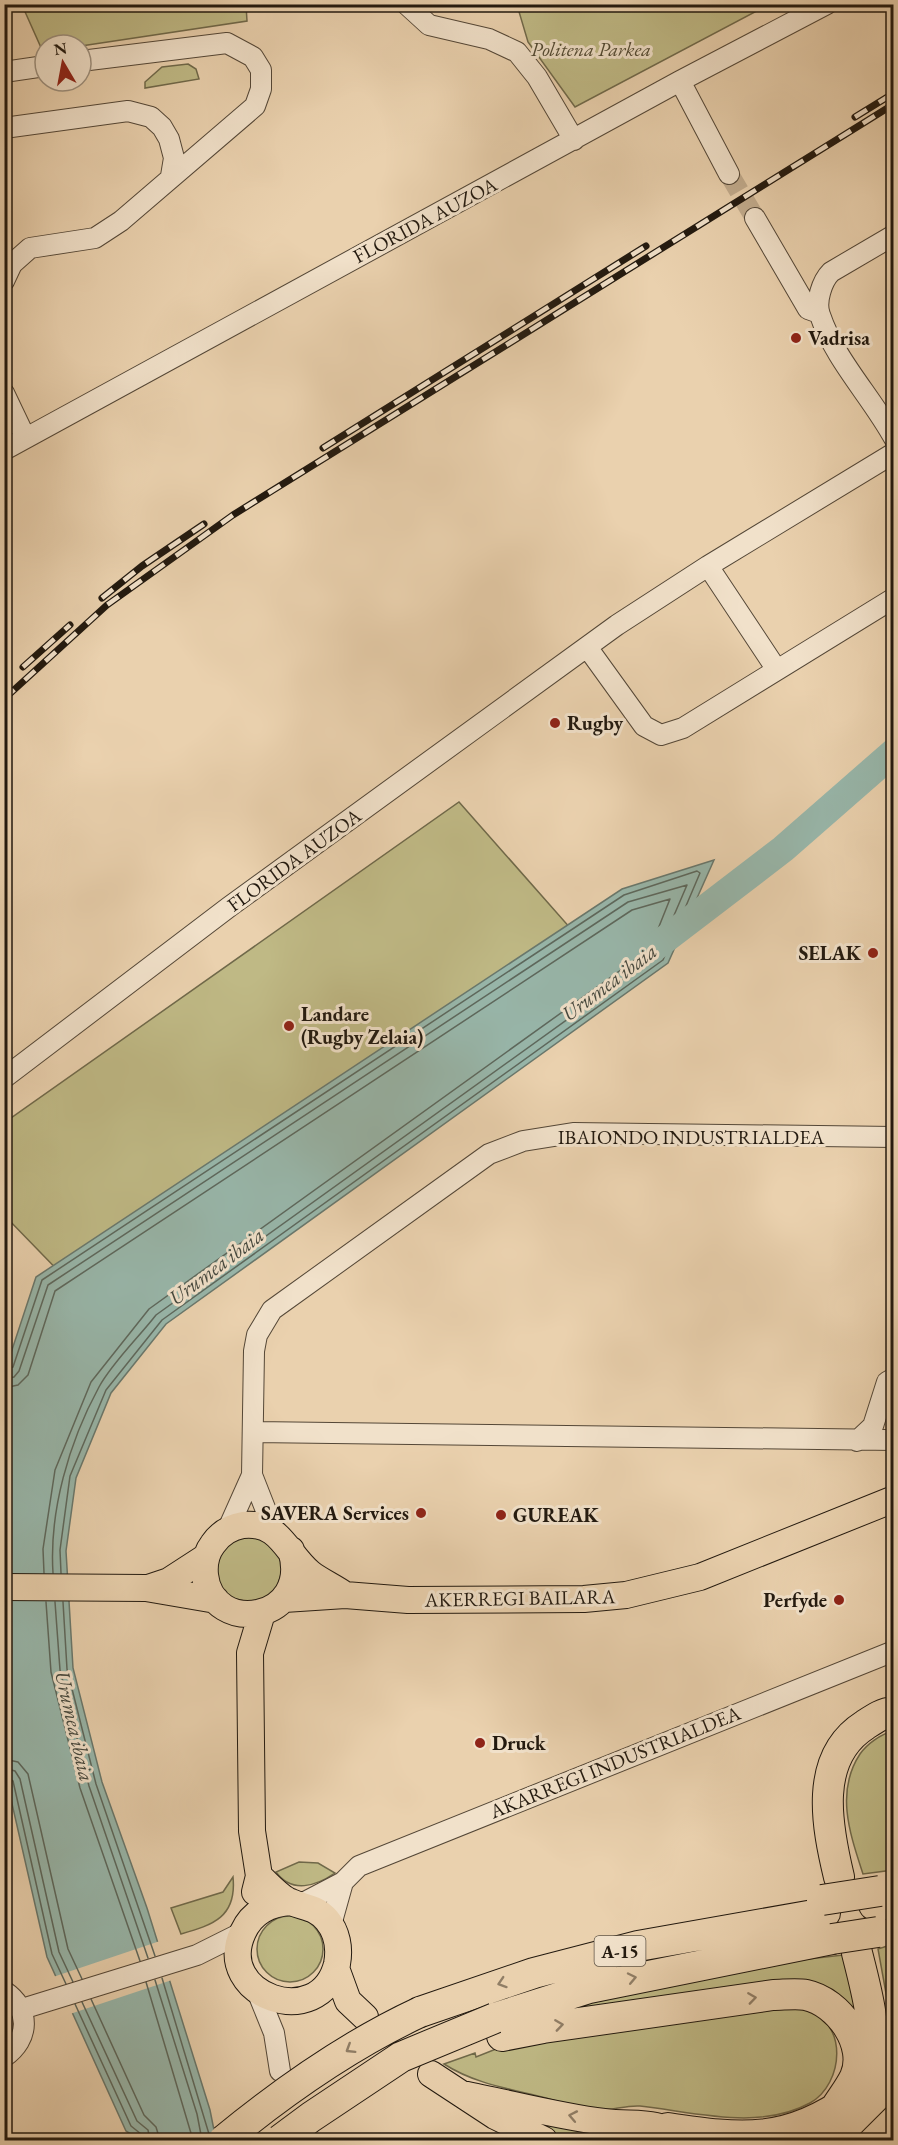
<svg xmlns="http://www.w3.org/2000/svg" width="898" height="2145" font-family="'EB Garamond',serif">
<rect width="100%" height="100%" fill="#ead1ae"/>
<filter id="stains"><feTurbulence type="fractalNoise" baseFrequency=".00333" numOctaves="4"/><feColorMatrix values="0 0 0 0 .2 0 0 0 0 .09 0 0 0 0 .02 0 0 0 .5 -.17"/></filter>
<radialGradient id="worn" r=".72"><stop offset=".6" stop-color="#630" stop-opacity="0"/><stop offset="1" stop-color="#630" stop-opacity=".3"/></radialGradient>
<!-- green -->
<path fill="#bfb985" stroke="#70694a" stroke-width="1.5" d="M22 5H246L247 21 81 46 45 45 43 52Z
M517 5V4L768 5 575 107 528 42Z
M188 64 196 69 199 79 145 88V82L162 67Z
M459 802 572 930 74 1287 5 1216 4 1123Z
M266 1536 285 1562 275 1593 254 1603 231 1598 222 1590 216 1580 217 1556 232 1538Z
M893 1731V1870L863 1874C850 1834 835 1792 860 1754 867 1744 881 1734 893 1731Z
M299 1862 318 1863 335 1873C316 1886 292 1894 276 1872Z
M233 1877C237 1917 213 1925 181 1934L171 1908 223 1892Z
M257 1949a33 33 0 1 1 66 0a33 33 0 1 1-66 0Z
M893 1944H894L893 2032 878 1949Z
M843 1955 858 2016 831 1996 575 2012 573 2006 782 1962Z
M787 2008C793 2009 799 2008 805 2010 849 2021 844 2084 810 2103 759 2131 694 2112 640 2106 627 2105 613 2110 600 2110 582 2109 563 2103 546 2098 511 2089 475 2084 444 2064L475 2053 476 2057 501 2047Z
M503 2114 583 2130 576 2140H564L539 2125Z"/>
<!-- water -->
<path fill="#98b7ab" stroke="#69786d" stroke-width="1.5" d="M714 860 668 963 166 1324 111 1393 76 1478 66 1551 73 1668 102 1782 147 1908 210 2110 216 2140H140L126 2131 47 1957 7 1782 5 1747 4 1374 36 1277 622 889Z"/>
<!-- pier -->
<path fill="#ead1ae" d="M160 1941 172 1980 70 2014 53 1977Z"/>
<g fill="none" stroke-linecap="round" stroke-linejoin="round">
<!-- shore -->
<path stroke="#5d685d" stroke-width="1.5" d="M4 1371 13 1367 42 1280 624 895 697 871 700 873 663 960 162 1320 106 1390 70 1476 60 1550 61 1573
M4 1379 14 1377 19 1371 48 1285 628 902 687 885 657 955 156 1315C139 1337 112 1363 99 1387 69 1442 49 1511 53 1573
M4 1388 18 1385 28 1375 55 1291 632 910 670 899 650 949 149 1309 91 1382 55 1470 43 1549 44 1573
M46 1602 51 1672 80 1788 140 1961
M55 1602 60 1670 89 1786 148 1958
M63 1602 67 1669 96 1784 155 1956
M4 1759 18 1762 28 1774 68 1949 82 1979
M4 1768 15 1771 20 1779 59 1952 73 1982
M4 1776 13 1781 52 1954 66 1984
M162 1978 209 2134
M155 1980 197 2114 202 2140
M146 1982 193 2140
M91 1999 144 2115 156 2127 160 2140
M82 2002 137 2121 148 2130 150 2140
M75 2004 131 2126 141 2134 143 2140"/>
<!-- river -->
<path stroke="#98b7ab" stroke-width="28" d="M655 947 783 849 894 752"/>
<!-- minor-tunnel -->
<path stroke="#c2ac8e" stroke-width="20" stroke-dasharray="20 10" stroke-linecap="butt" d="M729 174 755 218"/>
<!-- highway-tunnel -->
<path stroke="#c2ac8e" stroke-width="30" stroke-dasharray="30 15" stroke-linecap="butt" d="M839 1877 857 1953"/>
<!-- minor casing -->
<g stroke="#544737" stroke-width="22">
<path id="minor" d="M406 4 429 25 489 39 517 52 537 77 574 140
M4 72 45 66
M680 81 729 174
M4 128 128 111 151 117 162 127 169 139 174 158 171 176
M755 218 808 309 819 313
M894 235 831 272C822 281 815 302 820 315 835 360 871 396 894 438
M4 281 12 264 30 248 95 238 121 221 255 106 261 89V70L253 57 227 43 81 61
M4 393 25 437
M4 450 680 81 827 4
M708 566 777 670
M587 647 644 726 661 735 683 728 894 598
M4 1078 229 907 617 625 708 566 894 453
M253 1432 894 1440
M857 1441 873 1426 887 1382 894 1378
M252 1475 274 1531
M227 1531 252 1475 254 1351 257 1335 272 1310 489 1154 523 1141 573 1133 894 1137
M301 1904 343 1882
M331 1925 343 1882 359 1866 894 1651
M4 1991C31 2009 30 2039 4 2057
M257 1991 274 2033 280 2071
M22 2009 197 1955 243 1932"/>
</g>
<!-- major casing -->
<g stroke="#22190f" stroke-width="28">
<path id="major" d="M291 1550C313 1621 212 1638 205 1575 204 1564 206 1553 213 1544 220 1534 231 1527 243 1525 280 1521 286 1553 310 1573 320 1581 334 1587 345 1595
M4 1587 146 1588 216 1600
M148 1588 169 1581 206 1557
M284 1599 345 1595 408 1600 584 1599 626 1595 700 1577 894 1499
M259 1876C268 1884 280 1898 291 1902 305 1908 316 1907 327 1920 337 1932 340 1948 337 1964 320 2033 213 1996 243 1932 252 1912 270 1903 291 1902
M255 1892 259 1876 252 1831 250 1653 262 1613
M336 1968 348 2001 365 2017
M431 2074 495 2116 544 2140
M462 2094C509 2103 556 2116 604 2122 635 2126 655 2119 684 2138"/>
</g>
<!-- highway casing -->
<g stroke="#22190f" stroke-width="32">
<path id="highway" d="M839 1877C827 1827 813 1758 865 1725 874 1719 882 1713 894 1712
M874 1905 894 1903
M857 1953C868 1996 877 2029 871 2073
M420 2012 534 1973 638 1946 825 1913
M495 2018 589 1988 832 1939
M502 2036 543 2028 773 1995C783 1995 796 1993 806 1995 839 2002 869 2045 855 2077 850 2088 841 2099 835 2109
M668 2128C741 2139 788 2144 851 2098
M825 2140 843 2129 894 2078"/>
</g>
<!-- minor -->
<use href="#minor" stroke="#f1e1ca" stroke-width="20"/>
<!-- major -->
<use href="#major" stroke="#ead1ae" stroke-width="26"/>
<!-- highway -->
<use href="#highway" stroke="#ead1ae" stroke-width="30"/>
<!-- rail casing -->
<g stroke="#22190f" stroke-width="7">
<path id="rail" d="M855 117 894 93
M323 448 646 246
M102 598 142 566 204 524
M23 667 70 625
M4 699 107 605 233 515 894 104"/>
</g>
<!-- rail -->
<use href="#rail" stroke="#f1e1ca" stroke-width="4.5" stroke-dasharray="14" stroke-linecap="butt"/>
<!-- highway-bridge casing -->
<g stroke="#22190f" stroke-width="32" stroke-linecap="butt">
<path id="highway-bridge" d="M822 1900 880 1891
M832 1939 878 1932
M224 2140C285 2090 349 2045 420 2012
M280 2140 311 2117 401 2057 495 2018"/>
</g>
<!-- highway-bridge -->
<use href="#highway-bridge" stroke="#ead1ae" stroke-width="30"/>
</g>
<!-- one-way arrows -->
<defs><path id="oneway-chevron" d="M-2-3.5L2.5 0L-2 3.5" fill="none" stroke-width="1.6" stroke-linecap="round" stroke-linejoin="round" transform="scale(1.5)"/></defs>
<g stroke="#907e66">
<use href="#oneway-chevron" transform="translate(632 1978) rotate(-12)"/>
<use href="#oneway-chevron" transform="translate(502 1983) rotate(162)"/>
<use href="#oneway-chevron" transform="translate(752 1998) rotate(-8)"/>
<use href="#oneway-chevron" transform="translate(559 2025) rotate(-8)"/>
<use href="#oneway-chevron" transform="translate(350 2049) rotate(148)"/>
<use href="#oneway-chevron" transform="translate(573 2116) rotate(-169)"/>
</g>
<!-- markers -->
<g fill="#8f2418" stroke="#f1e1ca" stroke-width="2">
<circle cx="796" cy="338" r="6"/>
<circle cx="555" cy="723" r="6"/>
<circle cx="873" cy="953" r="6"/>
<circle cx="289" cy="1026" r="6"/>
<circle cx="421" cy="1513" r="6"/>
<circle cx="501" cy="1515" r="6"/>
<circle cx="839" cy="1600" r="6"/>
<circle cx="480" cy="1743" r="6"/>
</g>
<g text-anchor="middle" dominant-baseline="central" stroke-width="6" stroke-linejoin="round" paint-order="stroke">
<!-- shield labels -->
<rect fill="#f1e1ca" stroke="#605547" stroke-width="1.5" x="594.5" y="1936" width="51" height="30" rx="4.5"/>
<g font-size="18" font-weight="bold" fill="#22190f">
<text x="620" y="1951">A-15</text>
</g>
<!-- park labels -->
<g font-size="20" font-style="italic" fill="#514932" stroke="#f1e1ca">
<text x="591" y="49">Politena Parkea</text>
</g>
<!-- street labels -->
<g font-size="20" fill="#22190f" stroke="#f1e1ca">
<text transform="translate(425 220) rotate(-28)">FLORIDA AUZOA</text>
<text transform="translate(294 860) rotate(-36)">FLORIDA AUZOA</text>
<text x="691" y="1137">IBAIONDO INDUSTRIALDEA</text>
<text transform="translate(520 1598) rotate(-1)">AKERREGI BAILARA</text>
<text transform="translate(615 1762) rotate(-22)">AKARREGI INDUSTRIALDEA</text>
</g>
<!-- poi labels -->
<g font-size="20" font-weight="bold" fill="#22190f" stroke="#f1e1ca" text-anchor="start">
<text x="808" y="338">Vadrisa</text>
<text x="567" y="723">Rugby</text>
<text x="861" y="953" text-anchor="end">SELAK</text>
<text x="301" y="1014">Landare<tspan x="301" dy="23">(Rugby Zelaia)</tspan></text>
<text x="409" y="1513" text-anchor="end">SAVERA Services</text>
<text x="513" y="1515">GUREAK</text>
<text x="827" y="1600" text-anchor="end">Perfyde</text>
<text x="492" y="1743">Druck</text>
</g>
<!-- water labels -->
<g font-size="21" font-style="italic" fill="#45483e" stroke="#f1e1ca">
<text transform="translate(609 982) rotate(-37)">Urumea ibaia</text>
<text transform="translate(216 1266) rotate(-37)">Urumea ibaia</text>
<text transform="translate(75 1726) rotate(77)">Urumea ibaia</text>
</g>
</g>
<!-- margin -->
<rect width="898" height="2145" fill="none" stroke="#ead1ae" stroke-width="24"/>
<rect x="6" y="6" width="886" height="2133" fill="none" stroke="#22190f" stroke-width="3"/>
<rect x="12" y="12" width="874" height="2121" fill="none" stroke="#22190f" stroke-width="1.5"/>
<!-- north arrow -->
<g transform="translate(63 63) rotate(350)"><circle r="28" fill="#f1e1ca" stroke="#9e917f" stroke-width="1.5"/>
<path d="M0-4.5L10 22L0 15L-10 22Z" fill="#8f2418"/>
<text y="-9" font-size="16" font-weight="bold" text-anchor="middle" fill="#22190f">N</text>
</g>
<rect width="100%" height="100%" filter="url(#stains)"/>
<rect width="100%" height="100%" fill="url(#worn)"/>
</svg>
